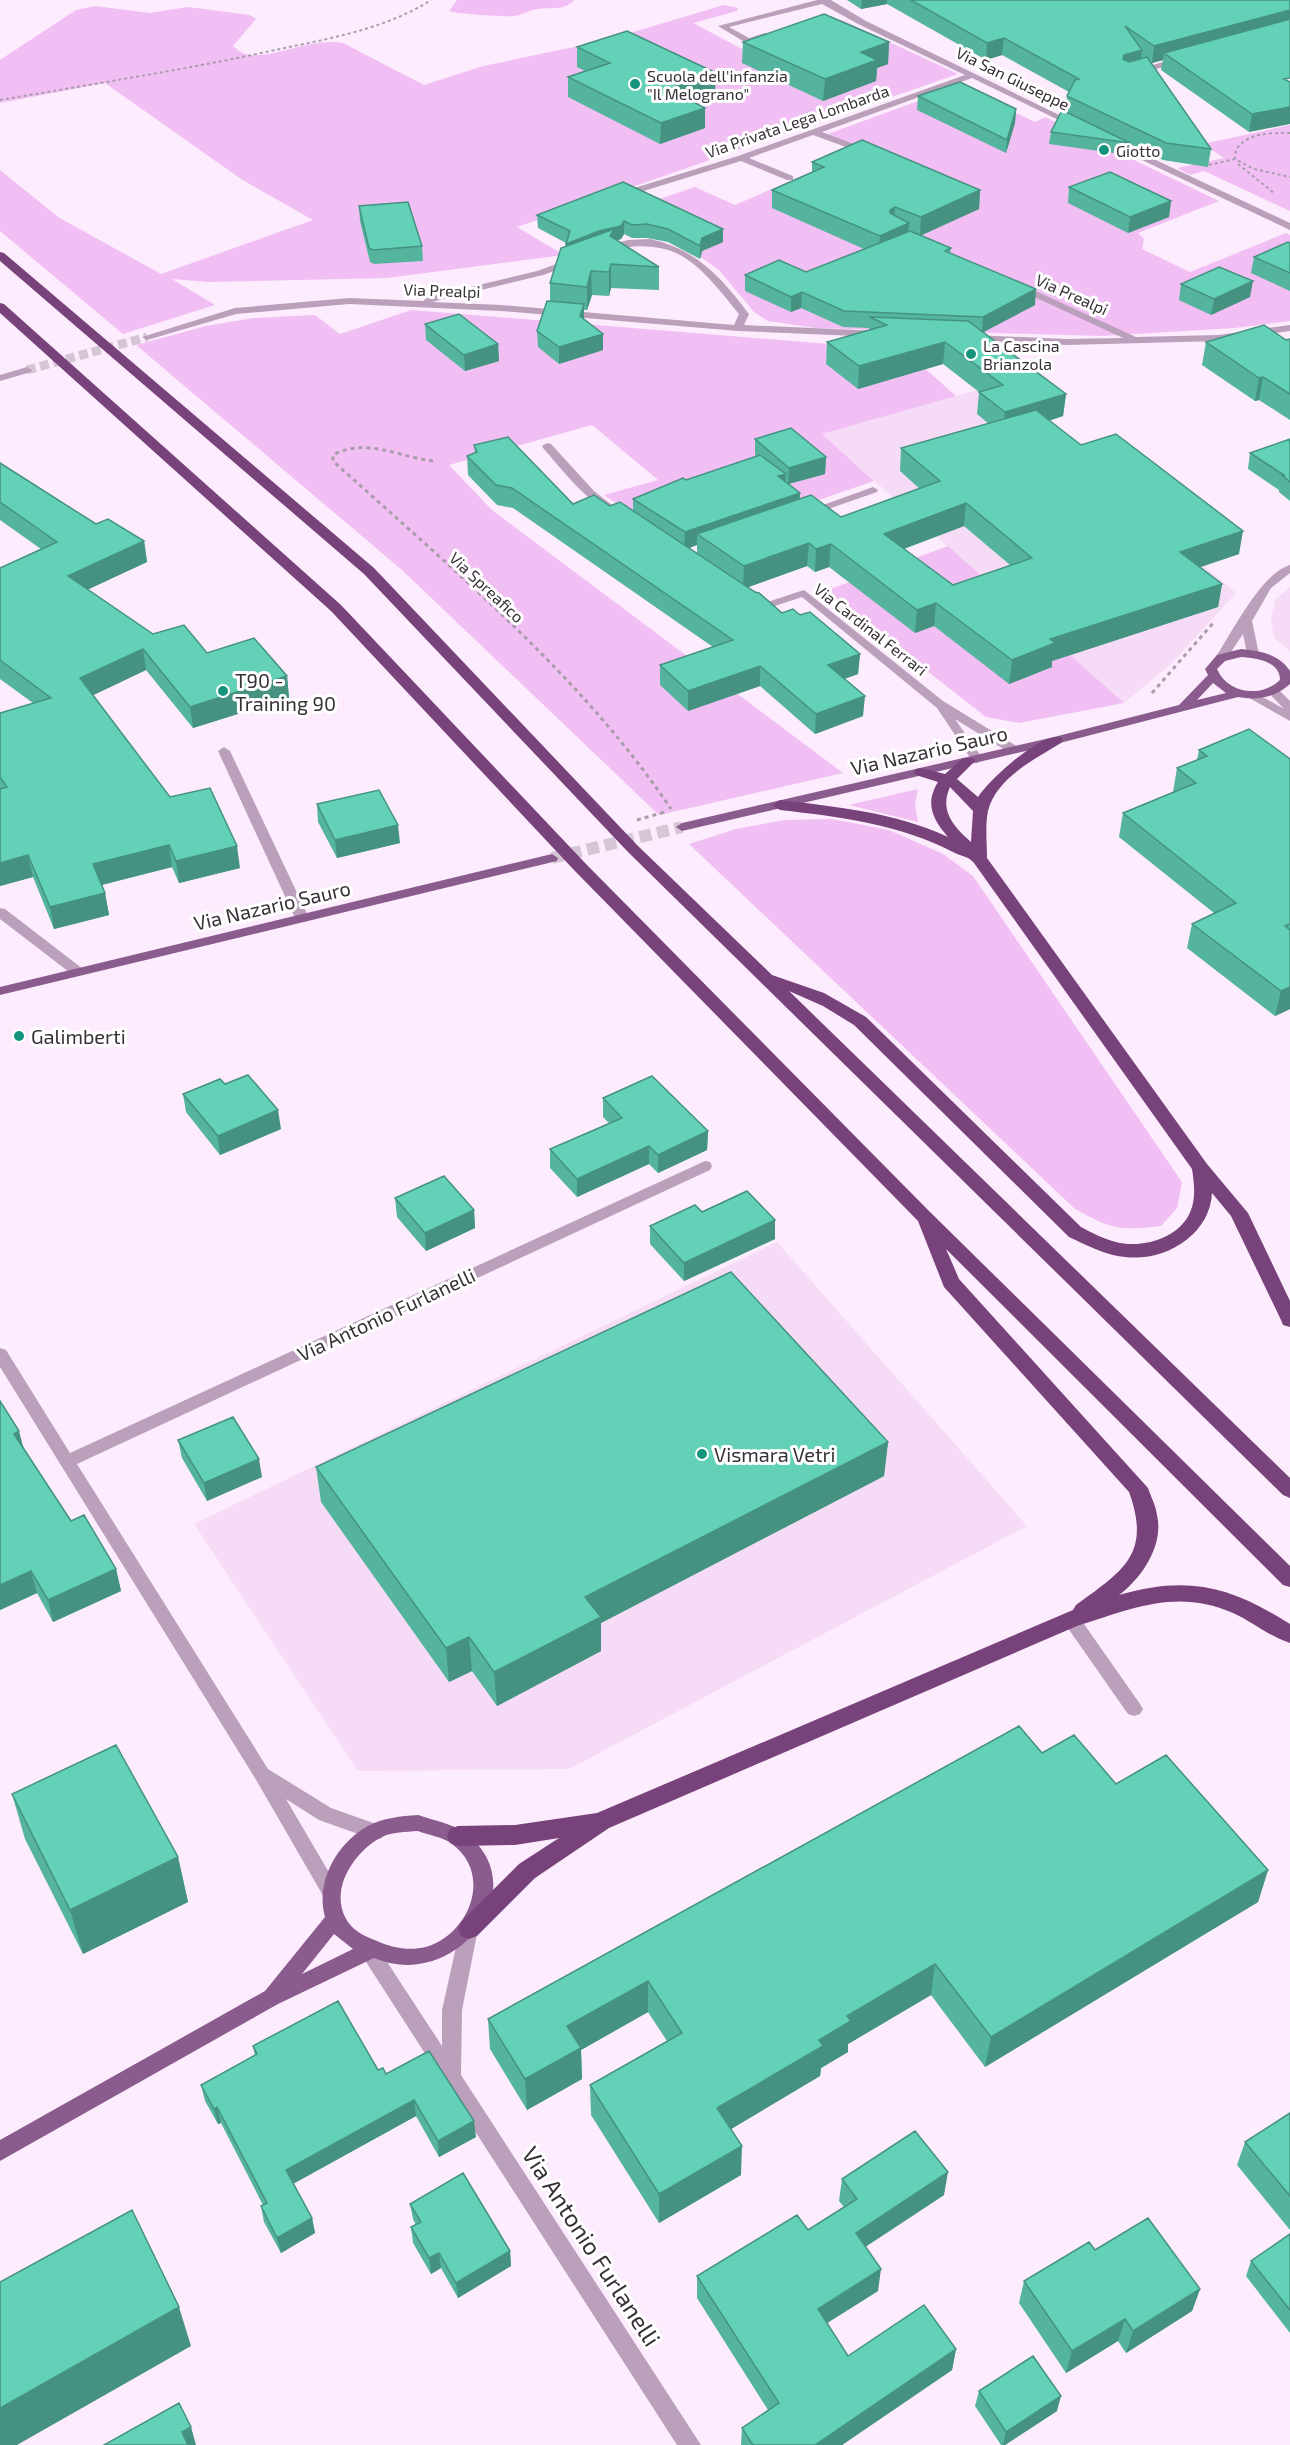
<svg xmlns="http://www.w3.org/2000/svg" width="1290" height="2445" font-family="'Exo 2',sans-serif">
<rect width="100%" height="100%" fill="#fcecfd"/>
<!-- built -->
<path fill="#f6dbf6" d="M977 390 1204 566 1236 593 1170 665 1124 703 822 434Z
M1290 587V651L1274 638 1271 619 1275 600Z
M777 1242 1027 1526 569 1769 358 1771 194 1524Z"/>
<!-- green -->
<path fill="#f1bff3" d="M457 0H574C565 11 550 7 538 9 530 10 523 14 515 16 506 17 456 14 449 11Z
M724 5 738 8 737 11 693 23 744 50 842 20 958 74 517 227 564 255 387 278 208 282 172 279 215 305 123 334 0 231V170L58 217 161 274 313 220 241 179 105 83 0 103V60L76 10 95 6 150 13 188 7 250 15 256 19 233 46C237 49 240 52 245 54 270 61 309 37 343 43L424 85 483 66 603 41Z
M959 86 1035 122 1045 117 1219 201 1138 233 1144 239 1142 249 1190 272 1286 233 1290 235V321L1235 328 1102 336 816 328 768 321 754 312 719 270 699 256 645 204 695 187 735 205 866 148 828 134Z
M1290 125V211L1204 171 1190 175 1177 168 1224 158 1203 144Z
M411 310 904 350 956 396 822 434 874 481 684 546 676 544 604 495 658 480 592 425 449 465 492 510 843 773 659 815 402 570 136 345 206 326 253 318 315 315 340 334Z
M948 546 1124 703 1019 723 986 717 825 591Z
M918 789 915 804 918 822 849 805Z
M832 819 889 830 943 854 973 876 1182 1182 1177 1208 1161 1226C1119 1231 1110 1229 1074 1208L689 844 736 829 784 820Z"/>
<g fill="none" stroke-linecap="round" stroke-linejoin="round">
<!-- minor-tunnel -->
<path stroke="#d5c6d6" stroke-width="9" stroke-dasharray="9 4.5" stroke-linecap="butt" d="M27 370 147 337"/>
<!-- major-tunnel -->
<path stroke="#d5c6d6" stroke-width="12" stroke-dasharray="12 6" stroke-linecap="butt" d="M552 858 682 827"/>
<!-- path-far1 -->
<path stroke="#aa9dab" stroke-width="2" stroke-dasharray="3 3" stroke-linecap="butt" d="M0 100C92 84 184 70 275 50 327 39 386 29 431 0
M1290 133C1271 133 1247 132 1236 150L1235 159 1254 169 1290 177
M1238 164 1274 193
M1209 165 1235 159"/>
<!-- path -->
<path stroke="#aa9dab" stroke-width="3" stroke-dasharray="4 4" stroke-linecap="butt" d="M433 461C398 457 367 437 333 455V461C451 568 582 676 671 809
M1152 693 1214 622
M637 820 665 812"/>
<!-- minor -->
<path fill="#bba0bc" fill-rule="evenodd" d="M817 0H831L866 21 1080 125 1073 127 972 78 822 132 860 146V150H854L813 135 749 158 793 176V180H787L741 161 634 194H628V190L738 156 965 75 860 25 822 4 729 27 749 38 765 33 769 36 748 44 718 26Z
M1180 57 1183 58V62L1133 75 1129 72Z
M1111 139 1290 223V230L1108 144 1107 142Z
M650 239C696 249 721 277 749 314L744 325 880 331 885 334 880 337 738 331 501 311 349 304 236 314 147 340 142 337 235 308 349 298 424 301 425 298 537 271 573 258 576 259V263L543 275 432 302 501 305 734 325 739 314C695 260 677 235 603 251L598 248 628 240Z
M1018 283 1136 337 1219 335 1290 325V331L1219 341 1067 345 969 340V336L973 335 1067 339 1123 338 1015 288V284Z
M27 367 32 370 31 372 0 381V375Z
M547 443 551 444 594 491 612 505V509C594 512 556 462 543 448L542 446Z
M873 487 878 490 877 492 811 515 807 516 801 513Z
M1290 565V573L1271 588 1252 621 1259 654 1257 657 1253 658 1247 654 1243 634 1225 661H1217L1215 658C1232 633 1261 573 1290 565Z
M804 590 943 701 1018 747 1020 750 1018 753H1010L955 719 983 759 977 763 973 762 937 708 802 597 760 611 749 605 755 602 761 604Z
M1274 688 1278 689 1290 701V721L1244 695 1250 691 1254 692 1284 709 1268 692Z
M224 747 230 751 309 918 307 921 302 922 295 918 218 751Z
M0 908 5 909 83 969 85 972 83 975H73L0 919Z
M705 1161 710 1162 712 1166 710 1170 77 1464 268 1769 331 1808 382 1826 384 1832 382 1838 375 1840 319 1820 286 1799 341 1893 339 1899 332 1901 325 1899 255 1778 0 1367V1348L6 1350 70 1453Z
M1071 1612 1077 1614 1140 1704 1143 1709 1140 1714 1134 1716 1128 1714 1065 1624 1062 1619 1065 1614Z
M469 1921 476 1923 478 1929 462 2010 461 2075 701 2445H677L359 1951 362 1945 369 1942 376 1945 442 2046V2010L460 1929 462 1923Z"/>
<!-- major -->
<path fill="#8a5b8d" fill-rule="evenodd" d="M1241 649C1260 651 1279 654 1290 671V684C1276 697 1257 701 1238 697L1056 744 682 831 676 827 682 823 1054 737 1179 705 1208 675 1205 669 1217 655ZM1241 657C1256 658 1280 661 1280 680 1261 698 1228 694 1217 669L1225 661ZM1213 683 1226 693 1197 700Z
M552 854 558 858 557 861 0 995V987Z
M418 1815C432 1820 454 1824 465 1833 538 1887 456 1993 374 1958L278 2004 0 2161V2140L265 1991 325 1917C315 1882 337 1843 368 1826 383 1818 401 1816 418 1815ZM418 1831C428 1835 443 1837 452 1844 493 1874 470 1934 426 1947 409 1951 392 1948 377 1941 364 1936 351 1930 345 1917 330 1887 356 1850 382 1837 392 1832 406 1832 418 1831ZM334 1934 353 1949 302 1974Z"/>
<!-- highway -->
<path fill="#78427b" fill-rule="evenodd" d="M0 252 4 253 374 568 638 846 772 975 824 993 866 1017 1081 1227C1092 1233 1104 1239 1116 1242 1142 1249 1181 1238 1191 1210 1196 1197 1194 1182 1192 1169L974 863C968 856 963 857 955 853 899 824 841 817 780 810L772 805 780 800C836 807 895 812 948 837 932 819 925 803 938 782L916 775 914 772 916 769 921 768 945 774 963 758H973L975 761 957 779 978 797C989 780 1041 732 1061 737L1063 740 1061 743C1035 759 996 778 988 811 985 826 987 842 987 858L1207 1164 1248 1213 1290 1301V1327L1283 1325 1281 1320 1231 1216 1212 1193C1210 1235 1165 1262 1125 1257 1105 1255 1086 1245 1069 1237L854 1025 823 1006 789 991 1290 1478V1498L1283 1495 628 852 364 574 0 261ZM950 787 973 811 971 842C954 827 939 811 950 787Z
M0 303 4 304 341 605 586 864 929 1211 1290 1566V1587L1283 1585 946 1249 959 1279 1148 1488C1151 1497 1156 1506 1157 1515 1164 1545 1142 1578 1119 1595 1188 1575 1230 1586 1290 1624V1643C1270 1637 1253 1622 1233 1613 1177 1588 1131 1609 1077 1626L609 1828 535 1878 477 1936 469 1939 461 1936 458 1929 461 1922 519 1864 559 1838 515 1845 458 1846 450 1843 447 1836 450 1829 458 1826 515 1825 597 1813 1073 1610 1076 1605C1122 1571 1152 1555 1129 1492L944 1287 918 1221 574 870 331 611 0 313Z"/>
</g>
<!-- wall -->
<path fill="#54b49d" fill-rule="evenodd" d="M847 0H1290L1249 132 1161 70 1163 60 1152 63 1151 62 1211 149 1208 167 1163 160 1130 144 1128 155 1049 144 1051 132 1065 112 1067 96 1069 92 1002 55 986 60 887 4 861 9Z
M743 42H889L888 64 877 68 876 81 823 101 742 63Z
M577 47 715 93 692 101 705 128 660 144 568 97V77L585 71 577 67Z
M918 96 1016 109 1015 123 1006 153 917 110Z
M812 162 980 190 979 209 920 235 951 248 950 254 1035 305 983 332 1066 394 1063 416 1049 421 1081 445 1239 554 1200 567 1222 584 1218 607 1052 661V667L1009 684 934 626 915 633 829 567 815 572 807 566 748 587 782 613 800 615 860 654 858 674 844 679 863 716 815 734 760 686 688 711 660 685V665L713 647 513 508 497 505 468 475 467 456 475 452 474 445 573 504 610 506 633 511V499L756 456 755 455V439L826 457 825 474 789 484 800 493V499L841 517 920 489 900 471 901 448 989 424 977 414 979 392 943 364 858 389 826 364 827 342 869 330V328L843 327 801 308 791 312 745 291V275L806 272 864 249 772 208V190L812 172ZM964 526 1010 565 953 585 904 549ZM697 545V554L689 548Z
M1069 187 1171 201 1169 217 1128 233 1068 203Z
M359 206 422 246 423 261 374 264 370 262 360 221Z
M537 215 723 229V242L702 251 700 259 668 242 647 238H632L624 234 621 239 617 240 659 267V290L611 288 609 296 592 295 587 310H584V320L603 350 559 364 538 347 537 331 550 301V283L566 246V243L538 228Z
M1290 243V291L1251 273 1254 257Z
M1181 284 1250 297 1211 315 1179 300Z
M425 324 498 344 499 361 465 371 426 340Z
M1290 339V420L1259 400 1255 401 1202 365 1206 342 1286 340Z
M1290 439V501L1279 492V490L1248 469 1250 453Z
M0 463 96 524 144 541 147 562 88 589 153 634 207 653 287 676 289 698 193 728 146 670 93 695 170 797 240 868 179 883 172 867 102 885 105 893 109 915 54 929 33 877 0 886V713L33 703 0 679V568L41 549 0 520Z
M1199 750 1290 759V1009L1275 1016 1187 948 1192 924 1214 913 1119 837 1123 813 1173 792 1177 768 1197 760Z
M317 804 400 843 337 858 318 822Z
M225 1084 281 1129 220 1155 186 1112 183 1094Z
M603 1098 708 1131 707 1150 658 1173 649 1164 577 1197 550 1168V1149L609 1123 603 1117Z
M395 1198 474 1210 475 1228 426 1251 397 1217Z
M702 1212 775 1220V1239L684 1281 650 1244V1226Z
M0 1401 24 1448 71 1521 116 1569 121 1591 53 1622 37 1593 0 1610Z
M178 1440 262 1477 207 1501 182 1458Z
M888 1442 884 1476 601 1623V1651L497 1706 472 1671 449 1682 321 1502 316 1467Z
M1042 1753 1116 1784 1268 1870 1258 1902 985 2067 931 1995 848 2044V2052L821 2068 820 2076 731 2129 741 2175 659 2223 591 2115 590 2085 667 2041 648 2012 581 2050 582 2079 527 2110 490 2049 488 2019Z
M12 1794 178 1857 188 1902 83 1954 25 1839Z
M253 2046 378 2070 386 2074 476 2137 439 2157 416 2116 293 2184 312 2218 315 2233 281 2253 264 2222 261 2206 263 2205 221 2123 218 2124 205 2101 201 2085 255 2056Z
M1290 2113V2230L1237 2165 1245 2142Z
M842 2179 944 2195 865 2247 878 2291 827 2323 848 2356 956 2349 952 2370 842 2445H741L742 2428 768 2410 697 2298V2276L808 2230 844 2207 839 2201Z
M410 2204 510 2251 511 2266 458 2298 441 2268 431 2274 413 2243 411 2227 416 2225 413 2219Z
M1290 2234V2333L1246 2276 1251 2261Z
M1095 2250 1200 2289 1192 2311 1126 2353 1118 2341 1066 2373 1019 2303 1024 2281Z
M979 2391 1057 2411 1005 2445H1001L975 2406Z"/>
<!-- shaded-wall -->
<path fill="#459280" d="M862 0H887V4L861 9Z
M1290 10V26L1164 53 1163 60 1152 63 1154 46Z
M1004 38 1002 55 986 60 987 43Z
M889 42 888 64 877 68 876 81 823 101 825 79 861 52Z
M1142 50 1140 67 1121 72 1124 55Z
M716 73 715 93 667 110 668 89Z
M1290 107V124L1249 132 1252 114Z
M705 108V128L660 144 661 123Z
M1016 109 1015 123 1006 153 1007 140Z
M980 190 979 209 920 236 921 217Z
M1171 201 1169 217 1128 233 1130 217Z
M895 207 894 225 889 228 890 210Z
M624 221V234L621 239 614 241 566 257V244Z
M909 223 907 241 878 255 880 236Z
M723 229V242L702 251 700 259V246L702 238Z
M611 264V288L609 296V272Z
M591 271 592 295 587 310V287Z
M1253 281 1250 297 1211 315 1214 299Z
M1036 289 1035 305 982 333 983 317Z
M802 292 801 308 791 312V297Z
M584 304V320L580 316Z
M603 334V350L559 364V347Z
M945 342 943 364 858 389 859 366Z
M498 344 499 361 465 371 464 355Z
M1263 377 1259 400 1255 401 1259 378Z
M1066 394 1063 416 1002 434 1005 412Z
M826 457 825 474 788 484 789 468Z
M786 474 785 490 778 476Z
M800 493 799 510 697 534V545L684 550 685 532Z
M966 503 964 526 882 557 884 534Z
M1243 531 1239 554 1177 575 1180 552Z
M144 541 147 562 72 597 68 576Z
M809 543 807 566 743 589 744 566Z
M831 544 829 567 815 572 816 549Z
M1222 584 1218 607 1052 661V667L1009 684 1012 660 1050 639Z
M936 603 934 626 915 633 917 610Z
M143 649 146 670 83 700 80 678Z
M860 654 858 674 827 685 828 665Z
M760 666V686L688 711V691Z
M287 676 289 698 193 728 190 707Z
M865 696 863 716 815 734 816 714Z
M398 825 400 843 337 858 335 840Z
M169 845 172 867 97 886 93 864Z
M237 846 240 868 179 883 176 861Z
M28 855 33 877 0 886V863Z
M105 893 109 915 54 929 50 907Z
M1290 987V1009L1275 1016 1281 991Z
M278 1110 281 1129 220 1155 218 1136Z
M708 1131 707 1150 658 1173V1155Z
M649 1146V1164L577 1197V1179Z
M474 1210 475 1228 426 1251 425 1233Z
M775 1220V1239L684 1281V1263Z
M19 1431 25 1454 14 1434Z
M888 1442 884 1476 601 1623V1651L497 1706 494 1672 585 1597Z
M259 1459 262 1477 207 1501 204 1483Z
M116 1569 121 1591 53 1622 48 1600Z
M31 1571 37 1593 0 1610V1585Z
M469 1637 472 1671 449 1682 446 1648Z
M178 1857 188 1902 83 1954 70 1910Z
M1268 1870 1258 1902 985 2067 991 2037Z
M935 1964 931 1995 848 2044V2052L821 2068 820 2076 716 2138 717 2108 819 2040 847 2016Z
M648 1981V2012L581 2050 582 2079 527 2110 525 2079 567 2026Z
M414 2100 416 2116 289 2186 286 2170Z
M217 2107 221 2123 218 2124 214 2109Z
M474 2121 476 2137 439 2157 438 2141Z
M742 2146 741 2175 659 2223V2194Z
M948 2172 944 2195 853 2255 856 2233Z
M312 2218 315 2233 281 2253 277 2238Z
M510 2251 511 2266 458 2298 456 2283Z
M439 2253 441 2268 431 2274 429 2258Z
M881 2269 878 2291 816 2330 818 2309Z
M1200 2289 1192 2311 1126 2353 1133 2331Z
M179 2307 191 2346 17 2445H0V2408Z
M1125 2319 1118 2341 1066 2373 1072 2351Z
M956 2349 952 2370 842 2445H815Z
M1061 2396 1057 2411 1005 2445H1003L1006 2432Z
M191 2427 196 2445H186L182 2432Z"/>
<!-- building -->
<path fill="#62d1b7" stroke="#459280" stroke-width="1.5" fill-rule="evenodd" d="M911 0H1290V10L1154 46 1125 26 1142 50 1124 55 1123 59 1129 62 1147 57 1211 149 1166 143 1067 96 1075 80 1079 79 1004 38 987 43Z
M824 14 889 42 861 52 877 60 825 79 743 42Z
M1290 19V78L1284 79 1290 82V107L1252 114 1164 53Z
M627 31 716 73 668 89 705 108 661 123 568 77 610 63 577 47Z
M960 82 1016 109 1007 140 918 96Z
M1062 110 1130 143 1051 132Z
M862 140 980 190 921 217 895 207 890 210V213L909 223 880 236 772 190 824 167 812 162Z
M1110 172 1171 201 1130 217 1069 187Z
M623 182 723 229 702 238 700 246 668 229 647 224 632 225 624 221 621 226 599 231 566 244 570 231 537 215Z
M408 202 422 246 373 250 369 248 359 206Z
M614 229 610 236 659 267 611 264 609 272 591 271 587 287 550 283 561 248Z
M910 231 951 248 945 251 1036 289 983 317 844 311 802 292 791 297 745 275 779 260 806 272Z
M1288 242 1290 243V273L1254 257Z
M1219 267 1253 281 1214 299 1181 284Z
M547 301 584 304 580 316 603 334 559 347 537 331Z
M459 314 498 344 464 355 425 324Z
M870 317 968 321 1066 394 1005 412 979 392 1003 385 945 342 859 366 827 342 887 325Z
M1264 325 1286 340 1290 339V394L1263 377 1259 378 1206 342Z
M1036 410 1081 445 1116 434 1243 531 1180 552 1222 584 1050 639 1055 643 1012 660 936 603 917 610 831 544 816 549 809 543 744 566 697 534 811 495 841 517 940 481 901 448ZM966 503 1032 558 953 585 884 534Z
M791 428 826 457 789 468 755 439Z
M508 437 573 504 594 495 610 506 620 502 755 592 759 593 782 613 793 609 800 615 810 612 860 654 828 665 865 696 816 714 760 666 688 691 660 665 733 640 512 488 496 485 467 456 477 452 474 445Z
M1290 439V482L1282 475H1284L1250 453Z
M760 455 786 474 778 476 800 493 685 532 633 499 683 478 686 480Z
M0 463 96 524 108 519 144 541 68 576 153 634 184 625 207 653 254 638 287 676 190 707 143 649 80 678 170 797 210 788 237 846 176 861 169 845 93 864 105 893 50 907 28 855 0 863V789L7 787 0 777V713L51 698 0 660V568L57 542 0 502Z
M1249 729 1290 759V924L1285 926 1290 930V987L1281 991 1192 924 1236 903 1123 813 1196 783 1177 768 1207 756 1199 750Z
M379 790 398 825 335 840 317 804Z
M248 1075 278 1110 218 1136 183 1094 220 1079 225 1084Z
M652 1076 708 1131 658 1155 649 1146 577 1179 550 1149 622 1118 603 1098Z
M444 1176 474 1210 425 1233 395 1198Z
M747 1191 775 1220 684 1263 650 1226 695 1205 702 1212Z
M731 1272 888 1442 585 1597 601 1617 494 1672 469 1637 446 1648 316 1467Z
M0 1401 19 1431 14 1434 71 1521 84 1515 116 1569 48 1600 31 1571 0 1585Z
M233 1417 259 1459 204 1483 178 1440Z
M1019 1726 1042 1753 1074 1735 1116 1784 1166 1755 1268 1870 991 2037 935 1964 847 2016 851 2021 819 2040 823 2046 717 2108 742 2146 659 2194 590 2085 682 2033 648 1981 567 2026 581 2048 525 2079 488 2019Z
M116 1745 178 1857 70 1910 12 1794Z
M338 2001 378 2070 383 2068 386 2074 429 2051 474 2121 438 2141 414 2100 286 2170 312 2218 277 2238 261 2206 267 2203 217 2107 214 2109 201 2085 257 2054 253 2046Z
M1290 2113V2196L1245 2142Z
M915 2131 948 2172 856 2233 881 2269 818 2309 848 2356 924 2305 956 2349 815 2445H753L742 2428 779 2403 697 2276 797 2215 808 2230 857 2199 842 2179Z
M463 2173 510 2251 456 2283 439 2253 429 2258 411 2227 421 2222 410 2204Z
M132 2210 179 2307 0 2408V2282Z
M1148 2218 1200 2289 1133 2331 1125 2319 1072 2351 1024 2281 1089 2242 1095 2250Z
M1290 2234V2310L1251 2261Z
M1033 2356 1061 2396 1006 2432 979 2391Z
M179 2403 191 2427 182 2432 188 2445H104Z"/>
<!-- markers -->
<g fill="#14947c" stroke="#fff" stroke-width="2">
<circle cx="635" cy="84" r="6"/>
<circle cx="1104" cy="150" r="6"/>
<circle cx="971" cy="354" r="6"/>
<circle cx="223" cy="691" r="6"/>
<circle cx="19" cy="1036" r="6"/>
<circle cx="702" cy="1454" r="6"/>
</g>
<g text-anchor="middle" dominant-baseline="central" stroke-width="6" stroke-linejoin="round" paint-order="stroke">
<!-- far-poi labels -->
<g font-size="16" fill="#383038" stroke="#fff" text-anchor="start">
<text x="647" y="75">Scuola dell'infanzia<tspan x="647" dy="18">"Il Melograno"</tspan></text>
<text x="1116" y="150">Giotto</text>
<text x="983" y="345">La Cascina<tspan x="983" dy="18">Brianzola</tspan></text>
</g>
<!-- far-street labels -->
<g font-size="16" fill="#383038" stroke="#fff">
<text transform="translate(1013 78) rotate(26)">Via San Giuseppe</text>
<text transform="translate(797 121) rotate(-19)">Via Privata Lega Lombarda</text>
<text transform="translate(442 290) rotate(2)">Via Prealpi</text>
<text transform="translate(1072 294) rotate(24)">Via Prealpi</text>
<text transform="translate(487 587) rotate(43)">Via Spreafico</text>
<text transform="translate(871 629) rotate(38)">Via Cardinal Ferrari</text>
</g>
<!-- poi labels -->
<g font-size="20" fill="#383038" stroke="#fff" text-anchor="start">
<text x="235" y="680">T90 -<tspan x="235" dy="23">Training 90</tspan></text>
<text x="31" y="1036">Galimberti</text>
<text x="714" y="1454">Vismara Vetri</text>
</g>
<!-- street labels -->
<g font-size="20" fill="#383038" stroke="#fff">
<text transform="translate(929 750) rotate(-13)">Via Nazario Sauro</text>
<text transform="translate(272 905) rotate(-13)">Via Nazario Sauro</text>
<text transform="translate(386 1314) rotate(-25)">Via Antonio Furlanelli</text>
</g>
<!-- near-street labels -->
<g font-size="24" fill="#383038" stroke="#fff">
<text transform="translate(592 2246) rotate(57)">Via Antonio Furlanelli</text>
</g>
</g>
</svg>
